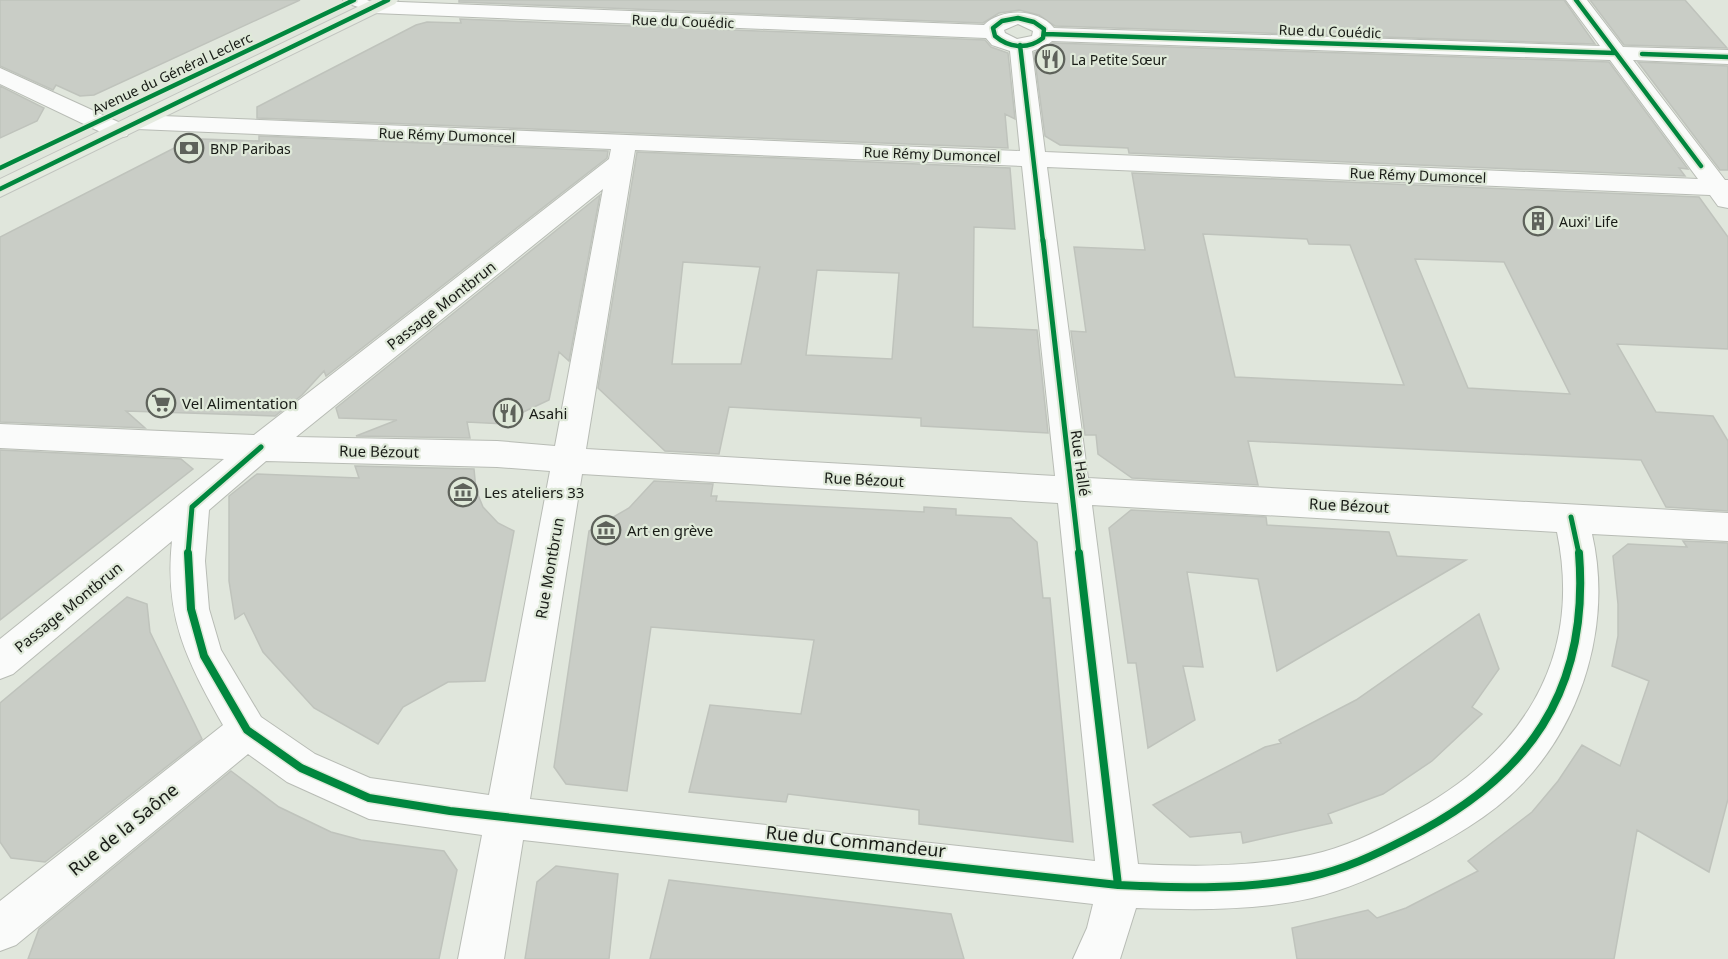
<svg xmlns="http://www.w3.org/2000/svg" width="1728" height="959" font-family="'Noto Sans',sans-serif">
<rect width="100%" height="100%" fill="#e0e6dc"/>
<!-- building -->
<path fill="#c9cdc6" stroke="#bfc3bc" stroke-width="1.5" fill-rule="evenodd" d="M0 0H300L94 95 80 96 56 85 53 90 0 66Z
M459 0H1564L1595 44 1055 26 1039 15 1019 10 999 13 983 23 459 2Z
M1590 0H1685L1727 48 1624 45Z
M460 19 985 40 991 47 1008 53 1015 119 1005 114 1008 148 257 118V107L416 25 427 22 461 23Z
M1053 43 1609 62 1688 169 1679 168 1685 176 1129 153 1128 148 1060 145 1045 136 1034 53Z
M1638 62 1728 66V170H1720Z
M0 86 44 108 37 121 0 138Z
M259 136 608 151 607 158 326 376 324 371 302 395 275 416 126 411 145 428 0 422V237L184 143 202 139 259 141Z
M637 152 1010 168 1015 229 974 227 973 327 1037 330 1048 433 921 426V418L729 407 719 454 665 451 598 388ZM683 262 760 267 741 364H672ZM817 270 899 273 892 359 806 355Z
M1132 173 1699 197 1728 237V349L1617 344 1656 412 1713 416 1728 441V511L1666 507 1641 460 1248 441 1258 485 1132 478 1098 454 1096 435H1085L1071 331 1086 332 1074 247 1145 250ZM1203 234 1307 239 1309 244 1350 245 1404 385 1235 377ZM1415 259 1504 262 1570 394 1468 388Z
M600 195 569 361 559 352 549 400 517 415 505 424 467 422 470 438 356 436 397 420 339 418 336 408Z
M0 450 181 459 193 469 0 620Z
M355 466 474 469 476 490 483 507 498 523 514 531 485 681 448 682 403 707 378 744 314 708 263 652 244 613 235 619 229 581V496L257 474 359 478Z
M654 481 713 484 711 496H717L716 501 924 512V507L956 509V515L1011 518 1037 542 1043 598H1050L1073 842 919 824V810L788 794 786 802 689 792 710 705 801 714 814 640 651 627 627 791 566 784 554 767 589 531 629 508Z
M1131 510 1266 517 1267 525 1389 532 1397 556 1466 560 1277 671 1258 579 1187 572 1203 667 1183 666 1195 720 1148 748 1136 663H1128L1109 528Z
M1683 541 1728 543V799L1709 872 1637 830 1614 959H1297L1292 928 1368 910 1377 918 1406 908 1478 871 1468 861 1532 812 1558 781 1582 745 1620 766 1649 681 1612 666 1618 636V604L1613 556 1628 544 1687 547Z
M127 597 147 604 150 632 202 739 45 862 11 858 0 842V703Z
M1479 614 1499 669 1472 707 1482 714 1432 761 1383 794 1328 814 1332 823 1243 843 1241 832 1190 837 1153 805 1265 747 1281 743 1279 740 1356 700Z
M231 771 279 807 331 832 361 840 444 851 457 870 439 959H28L39 929Z
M556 866 618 874 609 959H525L537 882Z
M669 880 951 914 964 959H650Z"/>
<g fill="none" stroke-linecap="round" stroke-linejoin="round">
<!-- lane casing -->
<g stroke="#b8bcb5" stroke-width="2">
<path id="lane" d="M343 0H367L382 7 374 12 346 3Z"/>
</g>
<!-- street casing -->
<g stroke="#b8bcb5" stroke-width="2">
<path id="street" d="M1566 0H1587L1623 47 1728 50V64L1633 60 1725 180H1728V208L1718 206 1710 195 1047 167 1088 478 1728 513V541L1592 534C1612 621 1584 720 1521 785 1490 817 1449 840 1409 860 1378 875 1346 890 1312 898 1255 911 1194 910 1136 908L1120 959H1073L1087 928 1093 904 523 840 504 959H458L482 835 369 819 287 782 248 754 16 945 0 951V901L223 725C187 661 164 617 172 541L13 674 0 679V639L224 459 0 448V424L254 435 609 159 611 149 137 129 129 127 125 122 129 117 137 115 1020 151 1010 51 992 45 986 38 374 13 367 11 364 7 367 3 374 1 984 25C1001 8 1038 8 1054 28L1600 46ZM1018 24 1033 31 1032 36 1017 39 1005 33 1004 30ZM1052 41 1610 60 1698 179 1045 152 1032 51 1046 46ZM635 150 1022 166 1055 476 586 449ZM603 189 555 446 497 441 296 437ZM266 461 497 467 550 471 489 795 370 778 315 754 261 717 221 650 209 609 205 561 209 510ZM582 474 1058 503 1095 861 530 799ZM1092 505 1557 532C1584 662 1519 757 1406 816 1375 833 1344 848 1310 855 1253 867 1195 867 1138 864Z
M0 68 127 126 130 131 127 136 118 138 109 136 0 84Z"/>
</g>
<!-- primary casing -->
<g stroke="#c1c4bf" stroke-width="2">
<path id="primary" d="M372 0H398L395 4 0 197V179Z"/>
</g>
<!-- lane -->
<use href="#lane" fill="#fafbfa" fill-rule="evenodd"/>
<!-- street -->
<use href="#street" fill="#fafbfa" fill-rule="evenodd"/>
<!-- primary -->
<use href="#primary" fill="#e5ebe0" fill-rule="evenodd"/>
<!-- cycleway-far2 casing -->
<g stroke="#dfe9d9" stroke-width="8">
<path id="cycleway-far2" d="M1576 0 1701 166
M1018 18 1034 22 1044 29 1043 38C1028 50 1009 48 995 36L993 28 1002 21Z
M1045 34 1615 53
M1020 45 1043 242
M1642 54 1728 57
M0 168 354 0
M0 189 388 0"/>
</g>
<!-- cycleway-far1 casing -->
<g stroke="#dfe9d9" stroke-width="9">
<path id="cycleway-far1" d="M1043 240 1079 554
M1571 517 1579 554
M188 554 192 507 261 447"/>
</g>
<!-- cycleway casing -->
<g stroke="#dfe9d9" stroke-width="11">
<path id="cycleway" d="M188 553 191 609 204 656 247 730 301 768 369 798 450 811 1118 885C1182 888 1246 890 1309 877 1343 870 1375 855 1406 839 1528 778 1590 692 1579 553
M1079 553 1118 885"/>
</g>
<!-- cycleway-far2 -->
<use href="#cycleway-far2" stroke="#00873e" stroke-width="4.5"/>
<!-- cycleway-far1 -->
<use href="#cycleway-far1" stroke="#00873e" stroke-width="5"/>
<!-- cycleway -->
<use href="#cycleway" stroke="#00873e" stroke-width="8"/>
</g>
<!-- icons -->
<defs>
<g id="restaurant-ring" transform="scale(1.5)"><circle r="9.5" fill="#dfe9d9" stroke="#5e625b" stroke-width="1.5"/><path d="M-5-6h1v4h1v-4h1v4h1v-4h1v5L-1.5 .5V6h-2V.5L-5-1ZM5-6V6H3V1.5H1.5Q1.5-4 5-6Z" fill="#5e625b"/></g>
<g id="bank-ring" transform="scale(1.5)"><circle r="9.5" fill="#dfe9d9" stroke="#5e625b" stroke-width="1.5"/><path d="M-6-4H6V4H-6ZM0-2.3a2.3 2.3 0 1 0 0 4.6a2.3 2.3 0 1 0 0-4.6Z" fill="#5e625b"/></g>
<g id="building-ring" transform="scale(1.5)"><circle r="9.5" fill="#dfe9d9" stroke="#5e625b" stroke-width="1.5"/><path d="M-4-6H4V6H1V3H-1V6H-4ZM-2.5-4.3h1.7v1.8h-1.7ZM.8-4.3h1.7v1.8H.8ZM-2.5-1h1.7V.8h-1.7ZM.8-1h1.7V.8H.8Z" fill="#5e625b"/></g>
<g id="supermarket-ring" transform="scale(1.5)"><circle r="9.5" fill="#dfe9d9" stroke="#5e625b" stroke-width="1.5"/><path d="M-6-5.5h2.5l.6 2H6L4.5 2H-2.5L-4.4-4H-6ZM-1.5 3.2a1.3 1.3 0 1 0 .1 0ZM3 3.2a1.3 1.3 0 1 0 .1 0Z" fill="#5e625b"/></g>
<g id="museum-ring" transform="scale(1.5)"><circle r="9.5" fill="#dfe9d9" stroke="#5e625b" stroke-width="1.5"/><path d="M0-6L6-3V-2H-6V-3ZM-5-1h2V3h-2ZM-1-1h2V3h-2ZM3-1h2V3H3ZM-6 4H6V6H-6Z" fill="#5e625b"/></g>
</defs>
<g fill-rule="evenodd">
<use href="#restaurant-ring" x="1050" y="59"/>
<use href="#bank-ring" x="189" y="148"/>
<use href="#building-ring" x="1538" y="221"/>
<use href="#supermarket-ring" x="161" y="403"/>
<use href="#restaurant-ring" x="508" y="413"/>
<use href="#museum-ring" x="463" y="492"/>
<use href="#museum-ring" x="606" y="530"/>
</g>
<g text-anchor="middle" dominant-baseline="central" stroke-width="4.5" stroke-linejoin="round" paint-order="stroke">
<!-- far-street labels -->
<g font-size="14" fill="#181b16" stroke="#dfe9d9">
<text transform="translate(683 21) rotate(2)">Rue du Couédic</text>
<text transform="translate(1330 31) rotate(2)">Rue du Couédic</text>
<text transform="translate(172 73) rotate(-25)">Avenue du Général Leclerc</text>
<text transform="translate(447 135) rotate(2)">Rue Rémy Dumoncel</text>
<text transform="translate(932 154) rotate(2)">Rue Rémy Dumoncel</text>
<text transform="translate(1418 175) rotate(2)">Rue Rémy Dumoncel</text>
</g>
<!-- far-poi labels -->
<g font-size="14" fill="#181b16" stroke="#dfe9d9" text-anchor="start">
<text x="1071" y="59">La Petite Sœur</text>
<text x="210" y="148">BNP Paribas</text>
<text x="1559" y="221">Auxi' Life</text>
</g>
<!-- street labels -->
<g font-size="15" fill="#181b16" stroke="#dfe9d9">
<text transform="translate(441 305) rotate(-38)">Passage Montbrun</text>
<text transform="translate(379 451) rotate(1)">Rue Bézout</text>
<text transform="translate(1081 463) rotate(82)">Rue Hallé</text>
<text transform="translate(864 479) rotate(3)">Rue Bézout</text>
<text transform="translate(1349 505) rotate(3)">Rue Bézout</text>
<text transform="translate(549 568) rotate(-80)">Rue Montbrun</text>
<text transform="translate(68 607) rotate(-39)">Passage Montbrun</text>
</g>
<!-- poi labels -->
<g font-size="15" fill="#181b16" stroke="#dfe9d9" text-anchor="start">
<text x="182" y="403">Vel Alimentation</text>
<text x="529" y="413">Asahi</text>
<text x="484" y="492">Les ateliers 33</text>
<text x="627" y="530">Art en grève</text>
</g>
<!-- near-street labels -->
<g font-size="18" fill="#181b16" stroke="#dfe9d9">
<text transform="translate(123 829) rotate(-39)">Rue de la Saône</text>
<text transform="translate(856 841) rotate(6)">Rue du Commandeur</text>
</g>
</g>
</svg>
